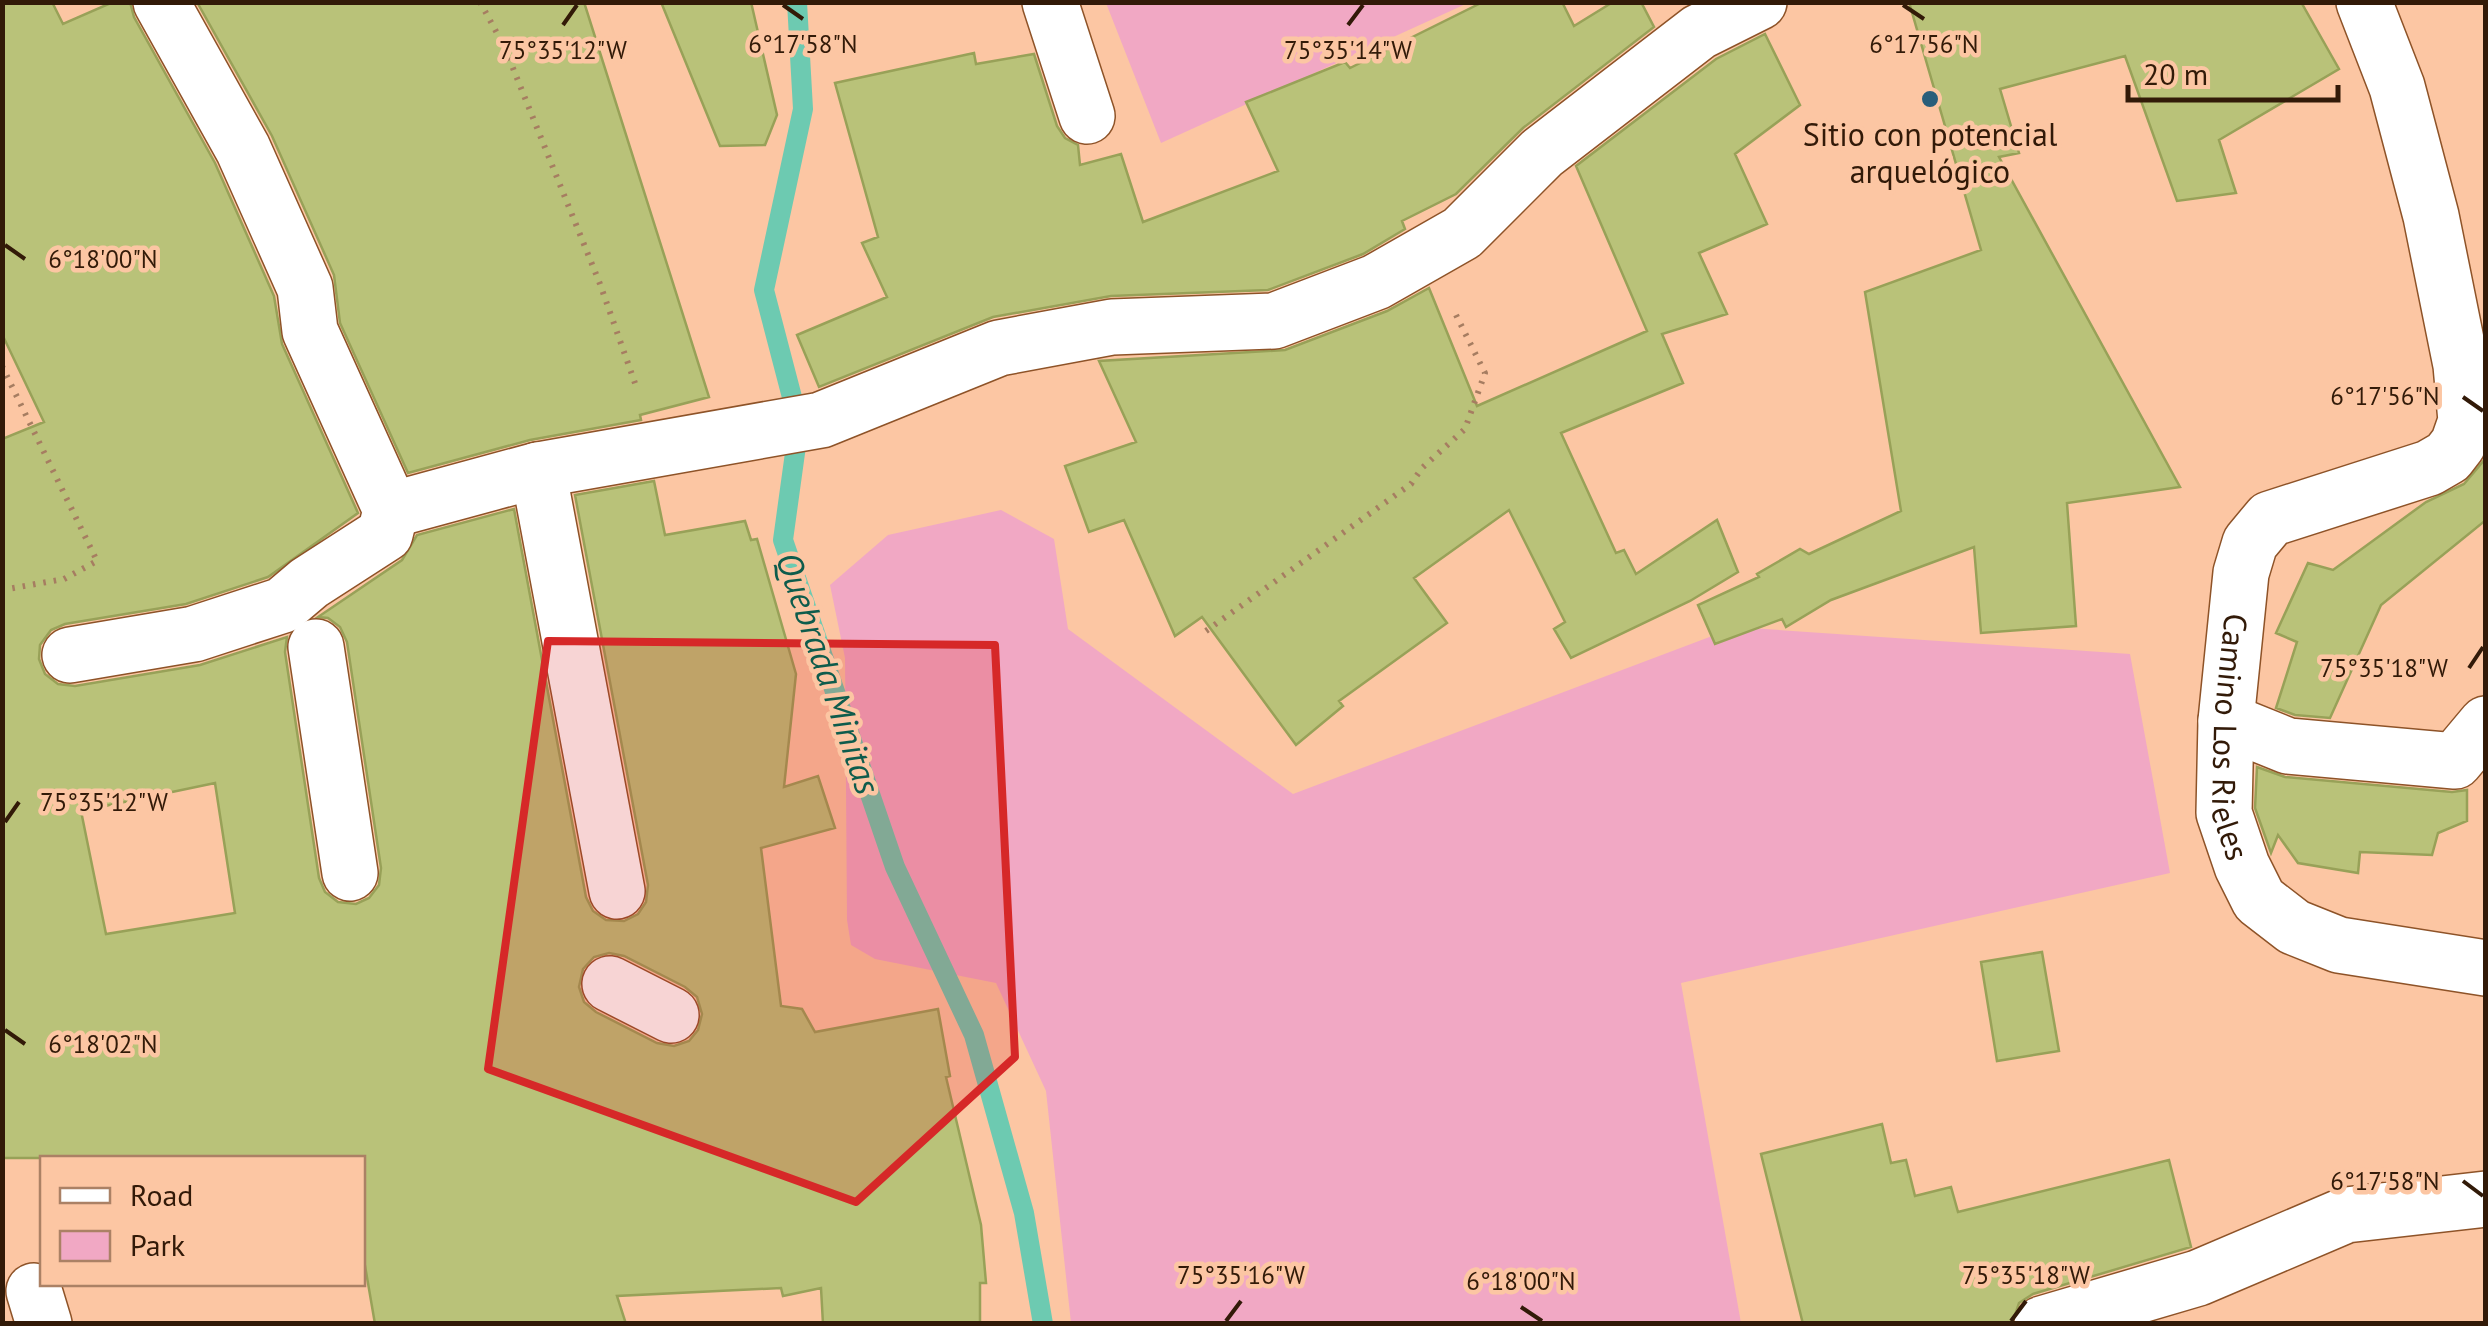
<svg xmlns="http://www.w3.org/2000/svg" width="2488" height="1326" font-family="'PT Sans',sans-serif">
<rect width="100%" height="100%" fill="#fcc6a3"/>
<!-- green -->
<path fill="#f1a8c4" d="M1106 3H1468L1161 143Z
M1001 510 1054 539 1068 629 1293 794 1736 627 2130 654 2170 873 1681 983 1741 1323H1071L1046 1091 996 983 875 959 851 945 847 920 845 658 830 585 888 535Z"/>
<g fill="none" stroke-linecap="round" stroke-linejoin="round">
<!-- stream -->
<path stroke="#6dcab1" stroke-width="20" d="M797 2 803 109 764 290 799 424 783 540 895 867 974 1035 1024 1213 1043 1324"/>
</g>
<!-- building -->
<path fill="#b9c279" stroke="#98a158" stroke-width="2.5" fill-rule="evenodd" d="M2 2H52L63 24 113 2H130L134 17 215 163 274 296 282 344 358 513 268 577 186 604 65 624 51 630 40 645 39 659 45 674 58 684 75 686 200 665 287 637 285 652 319 878 325 892 338 902 356 904 369 898 379 885 381 868 347 642 340 627 328 618 318 617 402 560 417 535 514 509 586 897 593 911 606 920 624 921 638 914 646 902 648 885 575 495 654 481 665 535 745 521 751 540 757 539 796 674 784 787 818 776 835 828 761 848 781 1006 802 1009 815 1032 938 1009 950 1076 946 1077 981 1225 986 1283H980V1324H823L821 1288 783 1296 781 1288 617 1296 626 1324H375L363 1254 362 1158H2V439L44 422 2 334ZM215 783 235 913 106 934 81 811ZM609 953 624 956 685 987 697 997 702 1014 698 1030 689 1041 674 1046 657 1043 596 1012 584 1002 579 987 583 969 594 957Z
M197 2H584L709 397 640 415 641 420 530 440 408 473 340 323 334 275 272 136Z
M661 2H751L777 115 765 145 720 146Z
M1483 2H1562L1574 26 1613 2H1641L1654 27 1523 128 1456 194 1402 221 1405 229 1363 254 1268 290 1111 296 993 317 819 387 797 335 887 297 862 243 878 237 835 83 974 53 976 64 1034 54 1057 126 1065 138 1078 145 1080 165 1121 154 1143 222 1278 171 1246 102 1345 62 1350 68Z
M1909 2H2301L2339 69 2219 140 2236 193 2177 201 2125 56 2000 89 2019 153 1999 157 2180 487 2067 503 2076 626 1981 633 1974 547 1831 600 1786 627 1782 619 1715 644 1698 605 1759 577 1757 574 1800 549 1809 554 1901 511 1865 292 1981 250Z
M1765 34 1800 105 1735 154 1767 224 1699 253 1727 314 1662 334 1683 383 1561 433 1616 553 1624 550 1636 574 1717 520 1738 572 1690 601 1571 658 1554 629 1565 622 1509 510 1414 578 1447 623 1339 701 1343 706 1296 745 1202 617 1175 636 1124 520 1089 532 1065 466 1136 442 1099 361 1285 350 1387 311 1429 288 1477 406 1647 331 1576 166 1716 59Z
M2486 458V520L2381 605 2330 718 2295 715 2276 708 2297 642 2276 633 2308 563 2333 570 2426 502 2464 484Z
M2257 767 2285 777 2452 792 2467 790V821L2438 833 2432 855 2360 852 2358 873 2298 863 2278 835 2271 853 2255 808Z
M2042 952 2059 1051 1997 1061 1981 962Z
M1882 1124 1891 1163 1906 1160 1915 1196 1951 1187 1958 1212 2169 1160 2191 1247 2033 1294 2019 1303 2012 1324H1803L1761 1154Z"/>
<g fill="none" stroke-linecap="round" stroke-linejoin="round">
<!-- street casing -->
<g stroke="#8e5328" stroke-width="58">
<g id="street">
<path d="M1050 2 1087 116"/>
<path id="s1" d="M2364 2 2397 87 2431 216 2461 365 2466 421 2458 444 2448 457 2429 468 2270 519 2250 543 2241 573 2226 721 2224 813 2242 866 2259 900 2294 927 2339 945 2486 968"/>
<path d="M391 510 538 470"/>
<path d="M316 647 350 873"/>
<path d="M70 655 194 634 283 605 309 583 385 534 391 510 310 331 305 288 243 149 161 2"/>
<path d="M2226 721 2288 746 2455 761 2486 724"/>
<path d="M617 891 538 470 821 420 999 348 1112 327 1274 321 1376 282 1462 233 1542 153 1699 32 1759 2"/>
<path d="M610 984 671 1015"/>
<path d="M34 1291 44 1324"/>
<path d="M2042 1324 2198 1278 2346 1215 2486 1199"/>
</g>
</g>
<!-- path -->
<path stroke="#a67d61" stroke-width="6" stroke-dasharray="2.5 8" stroke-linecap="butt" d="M480 2 504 46 600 284 636 386
M2 366 97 561 64 579 2 590
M1206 631 1411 484 1422 468 1465 429 1485 373 1454 311"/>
<!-- street -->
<use href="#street" stroke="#fff" stroke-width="55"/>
</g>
<!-- marked area -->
<path fill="#d62828" fill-opacity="0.2" stroke="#d62828" stroke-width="8" stroke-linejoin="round" d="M548 641 995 645 1015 1057 856 1202 488 1069Z"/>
<!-- ticks -->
<path fill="none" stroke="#321a08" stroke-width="4" d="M783 5 803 19M1903 5 1924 19M563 25 577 5M1348 25 1363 5M5 245 25 259M2463 397 2483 411M2469 668 2483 647M5 822 19 802M5 1030 25 1044M2463 1181 2483 1196M1521 1307 1542 1321M1226 1321 1241 1301M2011 1321 2026 1301"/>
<!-- markers -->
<circle fill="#295e7a" stroke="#fcc6a3" stroke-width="4" cx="1930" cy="99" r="10"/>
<g text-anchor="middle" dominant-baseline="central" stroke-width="9" stroke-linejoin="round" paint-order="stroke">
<!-- poi labels -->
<g font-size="32" fill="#321a08" stroke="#fcc6a3">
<text x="1930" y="134">Sitio con potencial<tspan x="1930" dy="37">arquelógico</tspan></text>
</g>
<!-- street labels -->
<g font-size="32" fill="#321a08" stroke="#fcc6a3">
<text stroke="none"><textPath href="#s1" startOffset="890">Camino Los Rieles</textPath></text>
</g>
<!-- water labels -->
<g font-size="35" font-style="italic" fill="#0e5c4c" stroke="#fcc6a3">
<text transform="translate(829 673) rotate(71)">Quebrada Minitas</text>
</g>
</g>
<g font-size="25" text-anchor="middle" fill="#321a08" stroke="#fcc6a3" stroke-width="9" stroke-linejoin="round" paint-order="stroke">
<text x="803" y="53">6°17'58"N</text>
<text x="1924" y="53">6°17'56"N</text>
<text x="563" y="59">75°35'12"W</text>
<text x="1348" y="59">75°35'14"W</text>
<text x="103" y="268">6°18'00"N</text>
<text x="2385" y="405">6°17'56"N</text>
<text x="2384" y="677">75°35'18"W</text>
<text x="104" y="811">75°35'12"W</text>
<text x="103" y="1053">6°18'02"N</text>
<text x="2385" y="1190">6°17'58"N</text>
<text x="1241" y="1284">75°35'16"W</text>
<text x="2026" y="1284">75°35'18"W</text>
<text x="1521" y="1290">6°18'00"N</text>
</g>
<!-- border -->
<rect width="2488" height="1326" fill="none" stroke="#321a08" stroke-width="10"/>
<!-- legend -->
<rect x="40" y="1156" width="325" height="130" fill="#fcc6a3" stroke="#ab8165" stroke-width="2.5"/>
<rect x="60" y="1188" width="50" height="15" fill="#ffffff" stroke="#ab8165" stroke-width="2.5"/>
<text x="130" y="1206" font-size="30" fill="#321a08">Road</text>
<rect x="60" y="1231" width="50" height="30" fill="#f1a8c4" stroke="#ab8165" stroke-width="2.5"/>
<text x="130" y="1256" font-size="30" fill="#321a08">Park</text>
<!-- scale -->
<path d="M2128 85v15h210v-15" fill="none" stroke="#321a08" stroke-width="5"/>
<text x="2143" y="85" font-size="30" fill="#321a08" stroke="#fcc6a3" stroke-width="8" paint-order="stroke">20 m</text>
</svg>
